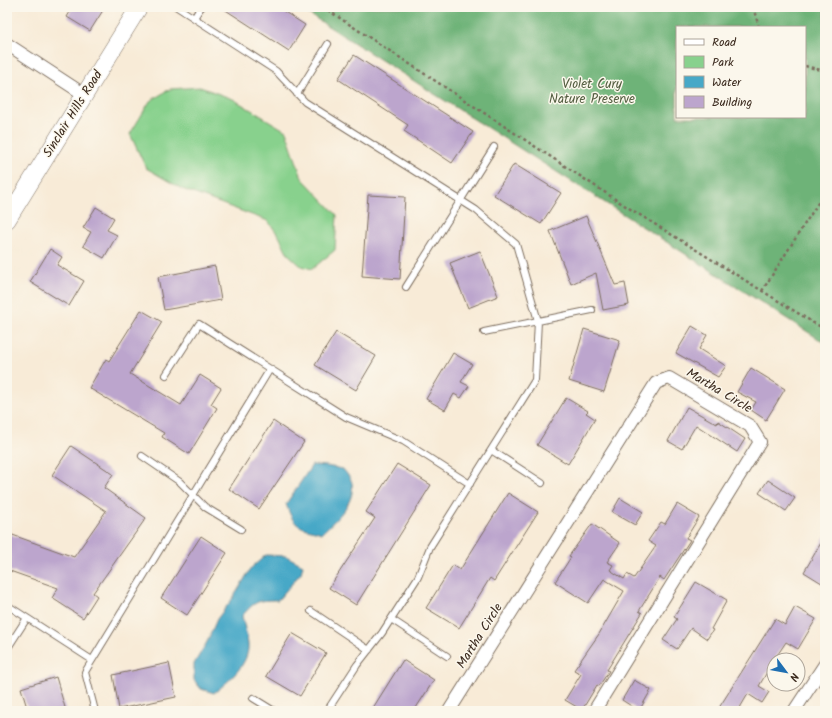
<svg xmlns="http://www.w3.org/2000/svg" width="832" height="718" font-family="Kalam,sans-serif">
<rect width="100%" height="100%" fill="#fbf7ec"/>
<filter id="ink" filterUnits="userSpaceOnUse"><feTurbulence type="fractalNoise" baseFrequency=".025" numOctaves="2"/><feDisplacementMap in="SourceGraphic" scale="8" xChannelSelector="R" yChannelSelector="G"/><feConvolveMatrix kernelMatrix="1 2 1 2 8 2 1 2 1" color-interpolation-filters="sRGB"/></filter>
<filter id="wash" filterUnits="userSpaceOnUse"><feTurbulence type="fractalNoise" baseFrequency=".012" numOctaves="4" result="noise"/><feDisplacementMap in="SourceGraphic" scale="16" xChannelSelector="R" yChannelSelector="G"/><feGaussianBlur stdDeviation="0.9" result="paint"/><feColorMatrix in="noise" values="0 0 0 0 0 0 0 0 0 0 0 0 0 0 0 0 0 1.4 0 .05"/><feComposite in="paint" operator="in"/></filter>
<g filter="url(#wash)">
<rect width="100%" height="100%" fill="#f8ebd7"/>
<!-- green -->
<path fill="#88d18d" stroke="#627e56" d="M200 87 233 99 286 131 302 178 337 215 335 250 312 269 301 266 288 254 279 236 268 221 182 189 146 168 130 134 150 101 170 89Z"/>
<!-- forest -->
<path fill="#6eb378" stroke="#546e4b" fill-rule="evenodd" d="M298 7H825V343ZM677 27H805V117H677Z"/>
<!-- water -->
<path fill="#47a8c7" stroke="#416972" d="M312 465 326 466 343 469C346 473 351 478 352 483 356 503 335 520 322 533 298 526 295 529 286 504Z
M266 555 286 556 303 565 301 573 278 600C258 600 255 601 242 616 244 625 247 635 248 644 250 664 228 682 214 693L201 689 194 680V664L207 642 217 619 233 598 251 568Z"/>
<g id="blocks">
<!-- building -->
<path fill="#bca5cd" d="M73 7H105L90 31 67 17Z
M221 7H277L305 25 289 51Z
M354 55 473 132 452 163 404 131 408 125 338 79Z
M514 164 561 193 541 224 494 195Z
M368 195 405 197 400 279 362 276Z
M96 207 114 218 107 230 117 235 104 258 83 246 91 232 83 228Z
M586 216 615 285 625 283 629 305 603 310 596 273 571 284 550 231Z
M50 249 62 257 57 265 84 281 69 306 30 282Z
M480 251 498 296 468 308 450 263Z
M215 266 221 300 164 310 158 277Z
M141 310 162 322 130 374 181 405 200 375 221 388 211 404 217 408 189 454 162 437 164 433 89 388 106 359 109 361Z
M692 326 707 335 699 349 726 366 718 377 676 353Z
M584 329 620 340 604 392 569 381Z
M336 332 376 356 356 390 315 365Z
M453 353 472 364 461 382 469 386 461 398 454 394 445 410 426 399Z
M751 368 785 389 766 420 751 410 756 402 737 392Z
M566 398 588 411 586 413 595 419 568 464 537 445Z
M687 407 717 424 718 421 745 439 737 452 696 425 682 449 668 441Z
M273 421 304 442 259 509 229 489Z
M71 446 113 474 104 488 146 518 93 593 97 596 83 618 52 598 58 588 7 570V533L74 557 106 511 52 475Z
M397 464 431 485 356 605 329 588 375 518 366 512Z
M768 480 795 498 786 511 759 493Z
M508 493 538 512 494 581 490 578 459 628 426 608 453 565 460 570Z
M620 498 643 512 635 525 612 512Z
M677 504 699 517 686 538 690 540 664 580 660 577 639 611 642 613 607 670 609 671 599 686 597 685 582 710 565 700 581 674 574 670 599 634 624 591 604 579 588 603 555 582 571 557 569 556 592 524 620 543 607 562 613 565 610 570 624 579 627 574 634 578 656 546 648 541 661 522 665 524Z
M201 536 227 553 187 615 161 598Z
M825 536V585L804 572Z
M696 582 727 600 711 629 713 630 707 639 691 628 677 649 663 640 677 619 674 617Z
M795 607 816 619 798 649 786 642 774 660 759 686 769 692 762 703 748 694 738 711H717L775 619 785 625Z
M292 633 326 653 300 696 266 676Z
M403 660 434 680 414 711H371Z
M169 663 176 697 119 709 113 675Z
M56 677 66 711H28L21 688Z
M634 680 651 690 639 711 622 700Z"/>
</g>
</g>
<g filter="url(#ink)">
<use href="#blocks" fill-opacity="0" stroke="#7d6e5f" stroke-width="1"/>
<g fill="none" stroke-linecap="round" stroke-linejoin="round">
<!-- lane casing -->
<g stroke="#7d6e5f" stroke-width="8">
<path id="lane" d="M177 7 276 71 305 102 476 210 516 244 538 321 535 380 430 547 418 577 382 633 357 665 327 711
M194 18 201 7
M297 94 328 44
M406 287 494 147
M484 332 592 310
M166 375 199 324 346 417 403 441 470 484
M491 450 542 483
M142 456 180 482 205 507 241 529
M7 605 92 660
M311 611 369 650
M391 619 447 656
M7 649 27 618
M253 698 274 711
M95 711 85 672 270 369"/>
</g>
<!-- street casing -->
<g stroke="#7d6e5f" stroke-width="14">
<path id="street" d="M7 44 85 95
M449 711 656 383 669 378 750 426 760 442 594 711
M794 711 825 664"/>
</g>
<!-- secondary casing -->
<g stroke="#7d6e5f" stroke-width="18">
<path id="secondary" d="M7 220 139 7"/>
</g>
<!-- path -->
<path stroke="#7d6e5f" stroke-width="2.5" stroke-dasharray="3 3" stroke-linecap="butt" d="M323 7 624 205 817 325 825 328
M753 7 759 27
M805 66 825 71
M762 291 825 192"/>
<!-- lane -->
<use href="#lane" stroke="#fff" stroke-width="6"/>
<!-- street -->
<use href="#street" stroke="#fff" stroke-width="12"/>
<!-- secondary -->
<use href="#secondary" stroke="#fff" stroke-width="17"/>
</g>
</g>
<g text-anchor="middle" dominant-baseline="central" stroke-width="3" stroke-linejoin="round" paint-order="stroke">
<!-- park labels -->
<g font-size="13" fill="#525c3f" stroke="#fbf7ec">
<text x="592" y="84">Violet Cury<tspan x="592" dy="15">Nature Preserve</tspan></text>
</g>
<!-- street labels -->
<g font-size="13" fill="#3b2a1e" stroke="#fbf7ec">
<text transform="translate(73 114) rotate(-58)">Sinclair Hills Road</text>
<text transform="translate(719 391) rotate(31)">Martha Circle</text>
<text transform="translate(480 636) rotate(-58)">Martha Circle</text>
</g>
</g>
<!-- margin -->
<rect width="832" height="718" fill="none" stroke="#fbf7ec" stroke-width="24"/>
<!-- legend -->
<rect x="676" y="26" width="130" height="92" fill="#fbf7ec" stroke="#aea59a"/>
<rect x="684" y="39" width="20" height="6" fill="#ffffff" stroke="#aea59a"/>
<text x="712" y="46" font-size="12" fill="#3b2a1e">Road</text>
<rect x="684" y="56" width="20" height="12" fill="#88d18d" stroke="#aea59a"/>
<text x="712" y="66" font-size="12" fill="#3b2a1e">Park</text>
<rect x="684" y="76" width="20" height="12" fill="#47a8c7" stroke="#aea59a"/>
<text x="712" y="86" font-size="12" fill="#3b2a1e">Water</text>
<rect x="684" y="96" width="20" height="12" fill="#bca5cd" stroke="#aea59a"/>
<text x="712" y="106" font-size="12" fill="#3b2a1e">Building</text>
<!-- north arrow -->
<g transform="translate(786 672) rotate(122)"><circle r="19" fill="#fbf7ec" stroke="#aea59a"/>
<path d="M0-3L7 15L0 10L-7 15Z" fill="#1f6fb2"/>
<text y="-6" font-size="11" font-weight="bold" text-anchor="middle" fill="#3b2a1e">N</text>
</g>
</svg>
